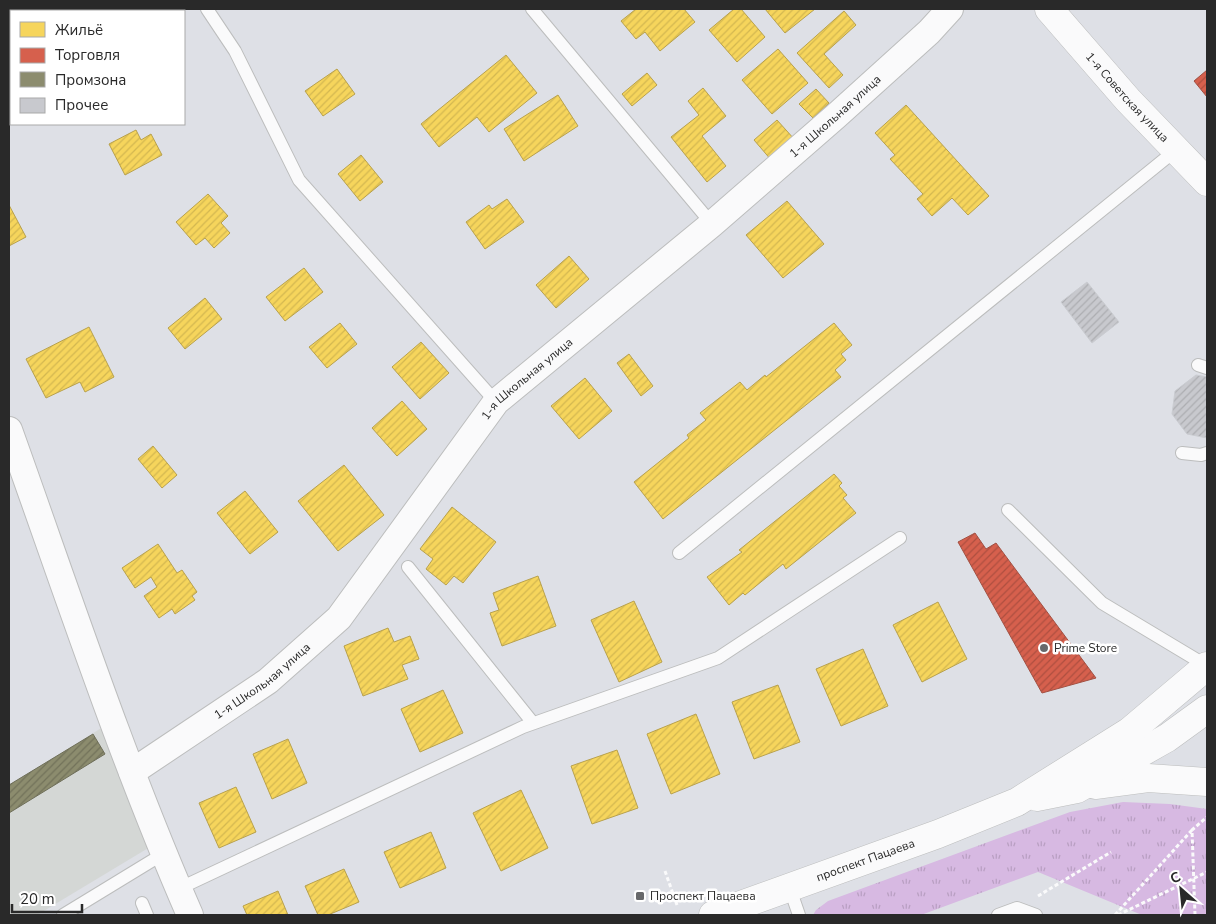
<svg xmlns="http://www.w3.org/2000/svg" width="1216" height="924" font-family="'Nunito Sans',sans-serif">
<defs>
<pattern id="grass-tufts" width="24" height="20" patternUnits="userSpaceOnUse" patternTransform="scale(1.25)"><rect width="24" height="20" fill="#d7b9e2"/><path d="M3 7l-1-3M5 7V3M7 7l1-3M15 17l-1-3M17 17v-4M19 17l1-3" fill="none" stroke="#b99fc2"/></pattern>
<pattern id="homes-hatch" width="6" height="6" patternUnits="userSpaceOnUse" patternTransform="scale(1.25)"><rect width="6" height="6" fill="#f6d55c"/><path d="M-1 1l2-2M0 6l6-6M5 7l2-2" fill="none" stroke="#d3b750"/></pattern>
<pattern id="shops-hatch" width="6" height="6" patternUnits="userSpaceOnUse" patternTransform="scale(1.25)"><rect width="6" height="6" fill="#d6604d"/><path d="M-1 1l2-2M0 6l6-6M5 7l2-2" fill="none" stroke="#ae4f40"/></pattern>
<pattern id="industry-hatch" width="6" height="6" patternUnits="userSpaceOnUse" patternTransform="scale(1.25)"><rect width="6" height="6" fill="#8c8c6e"/><path d="M-1 1l2-2M0 6l6-6M5 7l2-2" fill="none" stroke="#72725a"/></pattern>
<pattern id="building-hatch" width="6" height="6" patternUnits="userSpaceOnUse" patternTransform="scale(1.25)"><rect width="6" height="6" fill="#c8c9ce"/><path d="M-1 1l2-2M0 6l6-6M5 7l2-2" fill="none" stroke="#acadb1"/></pattern>
</defs>
<rect width="100%" height="100%" fill="#dee0e6"/>
<!-- industrial -->
<path fill="#d4d7d5" d="M103 727 150 847 37 915H9V785Z"/>
<!-- grass -->
<path fill="url(#grass-tufts)" d="M1123 802 1170 804 1207 809V915H1142L1038 872 921 915H813L816 910 828 901 1070 812Z"/>
<!-- homes -->
<path fill="url(#homes-hatch)" stroke="#b8a14d" d="M114 9H154L149 11H115Z
M636 9H684L695 22 660 51 645 32 636 39 621 21Z
M734 9H741L765 37 737 62 709 30Z
M765 9H815L785 33Z
M844 11 856 25 824 54 843 75 829 88 797 53Z
M778 49 808 83 772 114 742 80Z
M506 55 537 93 489 132 477 117 439 147 421 124Z
M337 69 355 94 323 116 305 91Z
M647 73 657 85 632 106 622 94Z
M703 88 726 116 702 136 726 166 707 182 671 137 699 115 688 101Z
M816 89 829 103 813 118 799 104Z
M558 95 578 126 524 161 504 129Z
M906 105 989 196 968 215 952 198 932 216 917 199 923 194 890 159 895 155 875 133Z
M777 120 795 140 772 161 754 140Z
M136 130 141 140 151 134 162 155 125 175 109 144Z
M361 155 383 182 360 201 338 174Z
M208 194 228 216 221 223 230 233 214 248 205 238 196 245 176 222Z
M507 199 524 222 485 249 466 222 489 205 492 209Z
M787 201 824 244 783 278 746 235Z
M9 205 26 237 9 246Z
M569 256 589 279 556 308 536 285Z
M304 268 323 292 285 321 266 297Z
M205 298 222 319 185 349 168 328Z
M340 323 357 344 327 368 309 347Z
M834 323 852 345 841 354 846 360 835 370 841 377 663 519 634 482 689 438 687 435 706 420 700 413 740 382 747 390 765 375 766 377Z
M89 327 114 377 85 392 80 382 46 398 26 359Z
M421 342 449 373 420 399 392 367Z
M629 354 653 386 641 396 617 363Z
M585 378 612 411 579 439 551 406Z
M402 401 427 429 397 456 372 428Z
M153 446 177 475 162 488 138 459Z
M344 465 384 515 338 551 298 501Z
M834 474 842 483 839 486 847 495 843 498 856 513 786 569 783 564 745 595 743 593 729 605 707 577 742 552 739 550Z
M245 491 278 532 250 554 217 513Z
M452 507 496 542 463 583 454 576 446 585 426 569 433 559 420 549Z
M158 544 177 573 182 570 197 592 192 596 195 600 175 614 172 609 159 618 144 596 157 587 151 577 135 588 122 568Z
M538 576 556 626 502 646 490 613 499 610 493 593Z
M634 601 662 662 619 682 591 620Z
M938 602 967 659 922 682 893 625Z
M388 628 394 642 410 636 419 659 402 665 408 679 363 696 344 646Z
M863 649 888 706 841 726 816 669Z
M778 685 800 742 754 759 732 702Z
M443 690 463 733 420 752 401 709Z
M696 714 720 774 671 794 647 734Z
M288 739 307 783 272 799 253 754Z
M617 750 638 808 592 824 571 766Z
M236 787 256 832 219 848 199 803Z
M521 790 548 848 501 871 473 813Z
M431 832 446 868 400 888 384 852Z
M344 869 359 902 328 915H318L305 886Z
M278 891 288 915H247L243 906Z"/>
<!-- shops -->
<path fill="url(#shops-hatch)" stroke="#a25042" d="M1207 70V97L1194 81Z
M975 533 986 549 996 543 1096 678 1042 693 958 542Z"/>
<!-- industry -->
<path fill="url(#industry-hatch)" stroke="#6e6e59" d="M93 734 105 754 9 813V785Z"/>
<!-- building -->
<path fill="url(#building-hatch)" stroke="#caccd1" d="M1087 282 1119 322 1092 343 1061 302Z
M1196 375 1207 377V438L1187 434 1172 414 1175 391Z"/>
<g fill="none" stroke-linecap="round" stroke-linejoin="round">
<!-- lane casing -->
<g stroke="#bcbdbd" stroke-width="14">
<path id="lane" d="M207 9 235 51 299 180 496 402
M532 9 712 224
M1198 365 1207 368
M1182 453 1201 455 1207 453
M1008 510 1102 603 1207 666
M679 553 1176 150
M408 567 533 723
M178 889 523 727 718 658 900 538
M790 889 799 915
M142 903 147 915
M63 915 163 854
M998 915 1017 908 1036 915"/>
</g>
<!-- street casing -->
<g stroke="#bcbdbd" stroke-width="28">
<g id="street">
<path d="M9 430C67 592 121 757 190 915"/>
<path id="s1" d="M132 772 268 681 339 618 496 402 712 224 836 116 929 32 950 9"/>
</g>
</g>
<!-- secondary casing -->
<g stroke="#bcbdbd" stroke-width="29">
<g id="secondary">
<path id="s2" d="M1049 9 1128 100 1207 182"/>
<path d="M1095 785 1148 778 1207 782"/>
<path d="M1037 797 1077 789 1167 738 1207 709"/>
<path id="s3" d="M713 915 938 834 1017 802 1130 731 1207 666"/>
</g>
</g>
<!-- path -->
<path stroke="#fafafb" stroke-width="3" stroke-dasharray="4 2.5" stroke-linecap="butt" d="M665 871 677 905
M1038 896 1111 852
M1115 915 1192 830
M1118 915 1207 872
M1195 915 1192 830 1207 817"/>
<!-- lane -->
<use href="#lane" stroke="#fafafb" stroke-width="12"/>
<!-- street -->
<use href="#street" stroke="#fafafb" stroke-width="26"/>
<!-- secondary -->
<use href="#secondary" stroke="#fafafb" stroke-width="28"/>
</g>
<!-- markers -->
<g fill="#68696b" stroke="#fff" stroke-width="2">
<circle cx="1044" cy="648" r="5"/>
<rect x="635" y="891" width="10" height="10" rx="2.5"/>
</g>
<g text-anchor="middle" dominant-baseline="central" stroke-width="5" stroke-linejoin="round" paint-order="stroke">
<!-- street labels -->
<g font-size="12" fill="#292929" stroke="#fff">
<text stroke="none"><textPath href="#s2" startOffset="118">1-я Советская улица</textPath></text>
<text stroke="none"><textPath href="#s1" startOffset="969">1-я Школьная улица</textPath></text>
<text stroke="none"><textPath href="#s1" startOffset="564">1-я Школьная улица</textPath></text>
<text stroke="none"><textPath href="#s1" startOffset="159">1-я Школьная улица</textPath></text>
<text stroke="none"><textPath href="#s3" startOffset="162">проспект Пацаева</textPath></text>
</g>
<!-- poi labels -->
<g font-size="12" fill="#292929" stroke="#fff" text-anchor="start">
<text x="1054" y="648">Prime Store</text>
<text x="650" y="896">Проспект Пацаева</text>
</g>
</g>
<!-- border -->
<rect width="1216" height="924" fill="none" stroke="#292929" stroke-width="20"/>
<!-- legend -->
<rect x="10" y="10" width="175" height="115" fill="#ffffff" stroke="#a9a9a9"/>
<rect x="20" y="22" width="25" height="15" fill="#f6d55c" stroke="#a9a9a9"/>
<text x="55" y="35" font-size="15" fill="#292929">Жильё</text>
<rect x="20" y="48" width="25" height="15" fill="#d6604d" stroke="#a9a9a9"/>
<text x="55" y="60" font-size="15" fill="#292929">Торговля</text>
<rect x="20" y="72" width="25" height="15" fill="#8c8c6e" stroke="#a9a9a9"/>
<text x="55" y="85" font-size="15" fill="#292929">Промзона</text>
<rect x="20" y="98" width="25" height="15" fill="#c8c9ce" stroke="#a9a9a9"/>
<text x="55" y="110" font-size="15" fill="#292929">Прочее</text>
<!-- north arrow -->
<g transform="translate(1181 889) rotate(333)" stroke="#ffffff" stroke-width="4" paint-order="stroke">
<path d="M0-4L9 19L0 12L-9 19Z" fill="#292929"/>
<text y="-8" font-size="14" font-weight="bold" text-anchor="middle" fill="#292929">С</text>
</g>
<!-- scale -->
<path d="M12 904v8h70v-8" fill="none" stroke="#292929" stroke-width="2.5"/>
<text x="20" y="904" font-size="15" fill="#292929" stroke="#ffffff" stroke-width="4" paint-order="stroke">20 m</text>
</svg>
